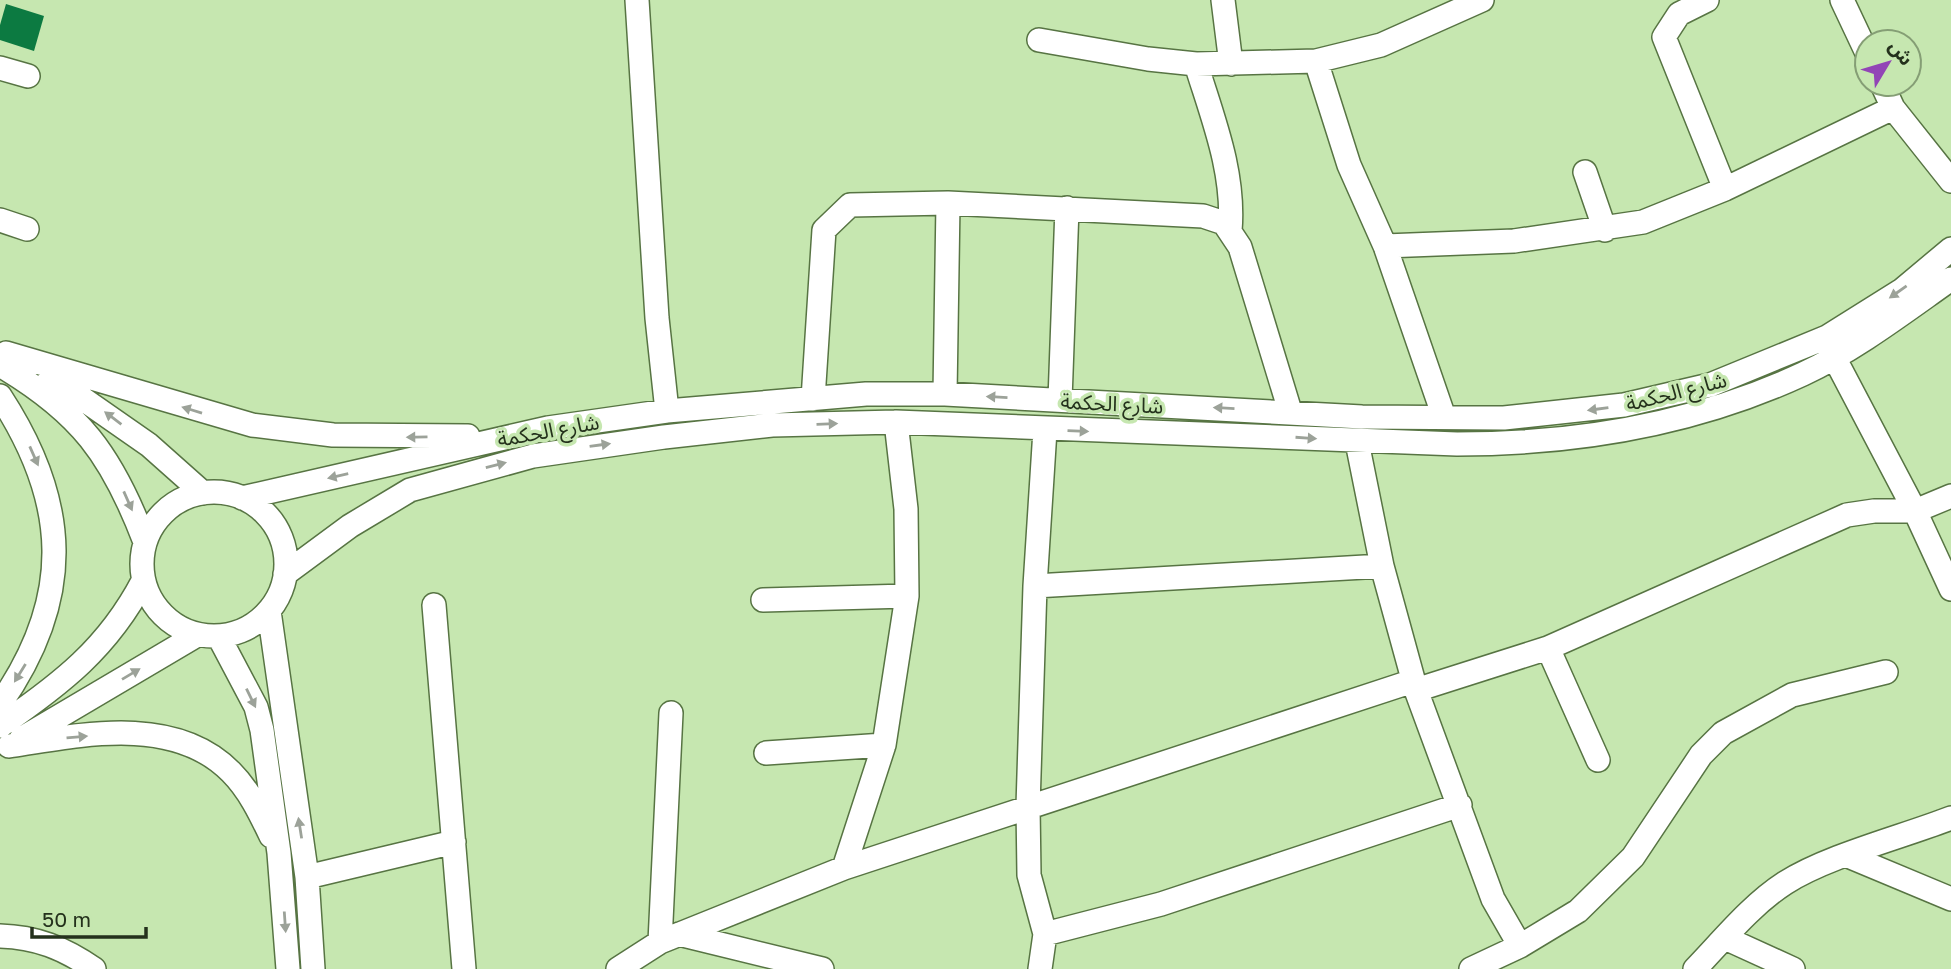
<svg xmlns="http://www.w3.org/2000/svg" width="1951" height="969" font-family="'Golos Text','Noto Sans Arabic',sans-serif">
<rect width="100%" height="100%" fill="#c6e7b0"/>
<!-- building -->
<path fill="#0c7a41" d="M6 4 44 16 34 51 0 40V25Z"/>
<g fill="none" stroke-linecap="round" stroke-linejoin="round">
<!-- minor casing -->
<g stroke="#577443" stroke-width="26">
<path id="minor" d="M637 0 657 318 667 411
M1223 0 1231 64
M1707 0 1679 14 1664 37 1725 189
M1842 0 1867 53
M1039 40 1148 59 1196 64 1316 61 1381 45 1482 0
M1316 61 1349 165 1385 246 1444 417
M1196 64C1213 119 1235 173 1230 231
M0 68 28 76
M1882 84 1893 108 1951 181
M1585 172 1605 230
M0 220 27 229
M1385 246 1514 241 1643 222 1725 189 1893 108
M6 353 252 425 333 435 468 436
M1834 357 1915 511 1951 589
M0 365C80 412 112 455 145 542
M50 376 149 445 203 493
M945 394 948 203
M0 396C70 503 74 598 0 704
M813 399 824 230 850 205 948 203 1203 216 1224 223 1240 247 1290 411
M1060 400 1067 208
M1357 442 1382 566 1416 690 1493 899 1520 946
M142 564a72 72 0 1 1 144 0a72 72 0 1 1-144 0Z
M242 498 548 428 667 411 866 394H945L1362 417 1504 418 1624 405 1710 385 1827 337 1902 290 1951 249
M285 574 350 526 410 490 533 456 664 437 772 425 896 422 1457 444C1576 444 1695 424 1803 374 1856 349 1904 312 1951 279
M1035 586 1382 566
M763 600 907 596
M434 605 464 969
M269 611 307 877 313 969
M219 637 256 707 262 730 279 853 288 969
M1548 648 1598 760
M1416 690 1548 648 1847 515 1874 511H1915L1951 496
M0 726C61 684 108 648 143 581
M21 739 197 635
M9 746C80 735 174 714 231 772 249 790 260 813 271 836
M766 753 884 745
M1848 856 1951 899
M844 868 884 745 907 596 906 509 896 422
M307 877 454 842
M679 934 822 969
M1045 934 1161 904 1460 805
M0 936C36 937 64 948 94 969
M1725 938 1793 969
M660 942 671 713
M618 969 660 942 844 868 1413 681
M1040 969 1045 934 1029 875 1028 806 1035 586 1045 430
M1471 969 1520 946 1578 911 1633 857 1701 755 1723 733 1792 695 1886 672
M1695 969C1723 940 1751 905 1785 883 1827 856 1902 837 1951 818"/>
</g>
<!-- minor -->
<use href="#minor" stroke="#fff" stroke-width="23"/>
</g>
<!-- one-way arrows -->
<defs><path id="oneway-solid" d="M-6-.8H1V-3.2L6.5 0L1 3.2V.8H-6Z" transform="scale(1.75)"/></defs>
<g fill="#9ca299">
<use href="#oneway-solid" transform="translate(1898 292) rotate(145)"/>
<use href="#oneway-solid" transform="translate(997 397) rotate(-177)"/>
<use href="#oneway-solid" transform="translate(1224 408) rotate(-177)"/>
<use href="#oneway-solid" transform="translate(1598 409) rotate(172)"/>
<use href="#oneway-solid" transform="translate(192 410) rotate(-163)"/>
<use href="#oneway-solid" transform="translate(113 418) rotate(-143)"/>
<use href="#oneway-solid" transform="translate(827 424) rotate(-2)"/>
<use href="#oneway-solid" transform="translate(1078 431) rotate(2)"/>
<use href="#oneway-solid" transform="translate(417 437) rotate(179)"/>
<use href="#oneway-solid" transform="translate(1306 438) rotate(4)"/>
<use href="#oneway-solid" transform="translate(600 445) rotate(-8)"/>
<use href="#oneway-solid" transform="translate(34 456) rotate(66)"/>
<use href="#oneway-solid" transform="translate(496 465) rotate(-14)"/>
<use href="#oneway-solid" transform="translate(338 476) rotate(167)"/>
<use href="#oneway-solid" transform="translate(128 501) rotate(66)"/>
<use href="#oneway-solid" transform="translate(20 673) rotate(122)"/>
<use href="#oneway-solid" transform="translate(131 674) rotate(-31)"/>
<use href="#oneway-solid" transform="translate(251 698) rotate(64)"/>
<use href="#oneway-solid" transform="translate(77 737) rotate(-5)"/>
<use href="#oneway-solid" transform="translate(300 828) rotate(-99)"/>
<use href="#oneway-solid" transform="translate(285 922) rotate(86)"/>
</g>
<g text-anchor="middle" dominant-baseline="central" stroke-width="7" stroke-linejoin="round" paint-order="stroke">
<!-- street labels -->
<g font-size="21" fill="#24311c" stroke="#c6e7b0">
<text transform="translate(1676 391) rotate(-14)">شارع الحكمة</text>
<text transform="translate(1112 403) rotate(3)">شارع الحكمة</text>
<text transform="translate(548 430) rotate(-10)">شارع الحكمة</text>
</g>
</g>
<!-- north arrow -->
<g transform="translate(1888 63) rotate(52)"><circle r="33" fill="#c6e7b0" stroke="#859e75" stroke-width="2"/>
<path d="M0-5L12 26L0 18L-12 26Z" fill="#9245b6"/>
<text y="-10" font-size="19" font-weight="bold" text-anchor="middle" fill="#24311c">ش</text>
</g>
<!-- scale -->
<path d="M32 927v10h114v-10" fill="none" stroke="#24311c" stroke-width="3.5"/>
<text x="42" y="927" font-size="21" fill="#24311c" stroke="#c6e7b0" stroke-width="5" paint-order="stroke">50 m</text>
</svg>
